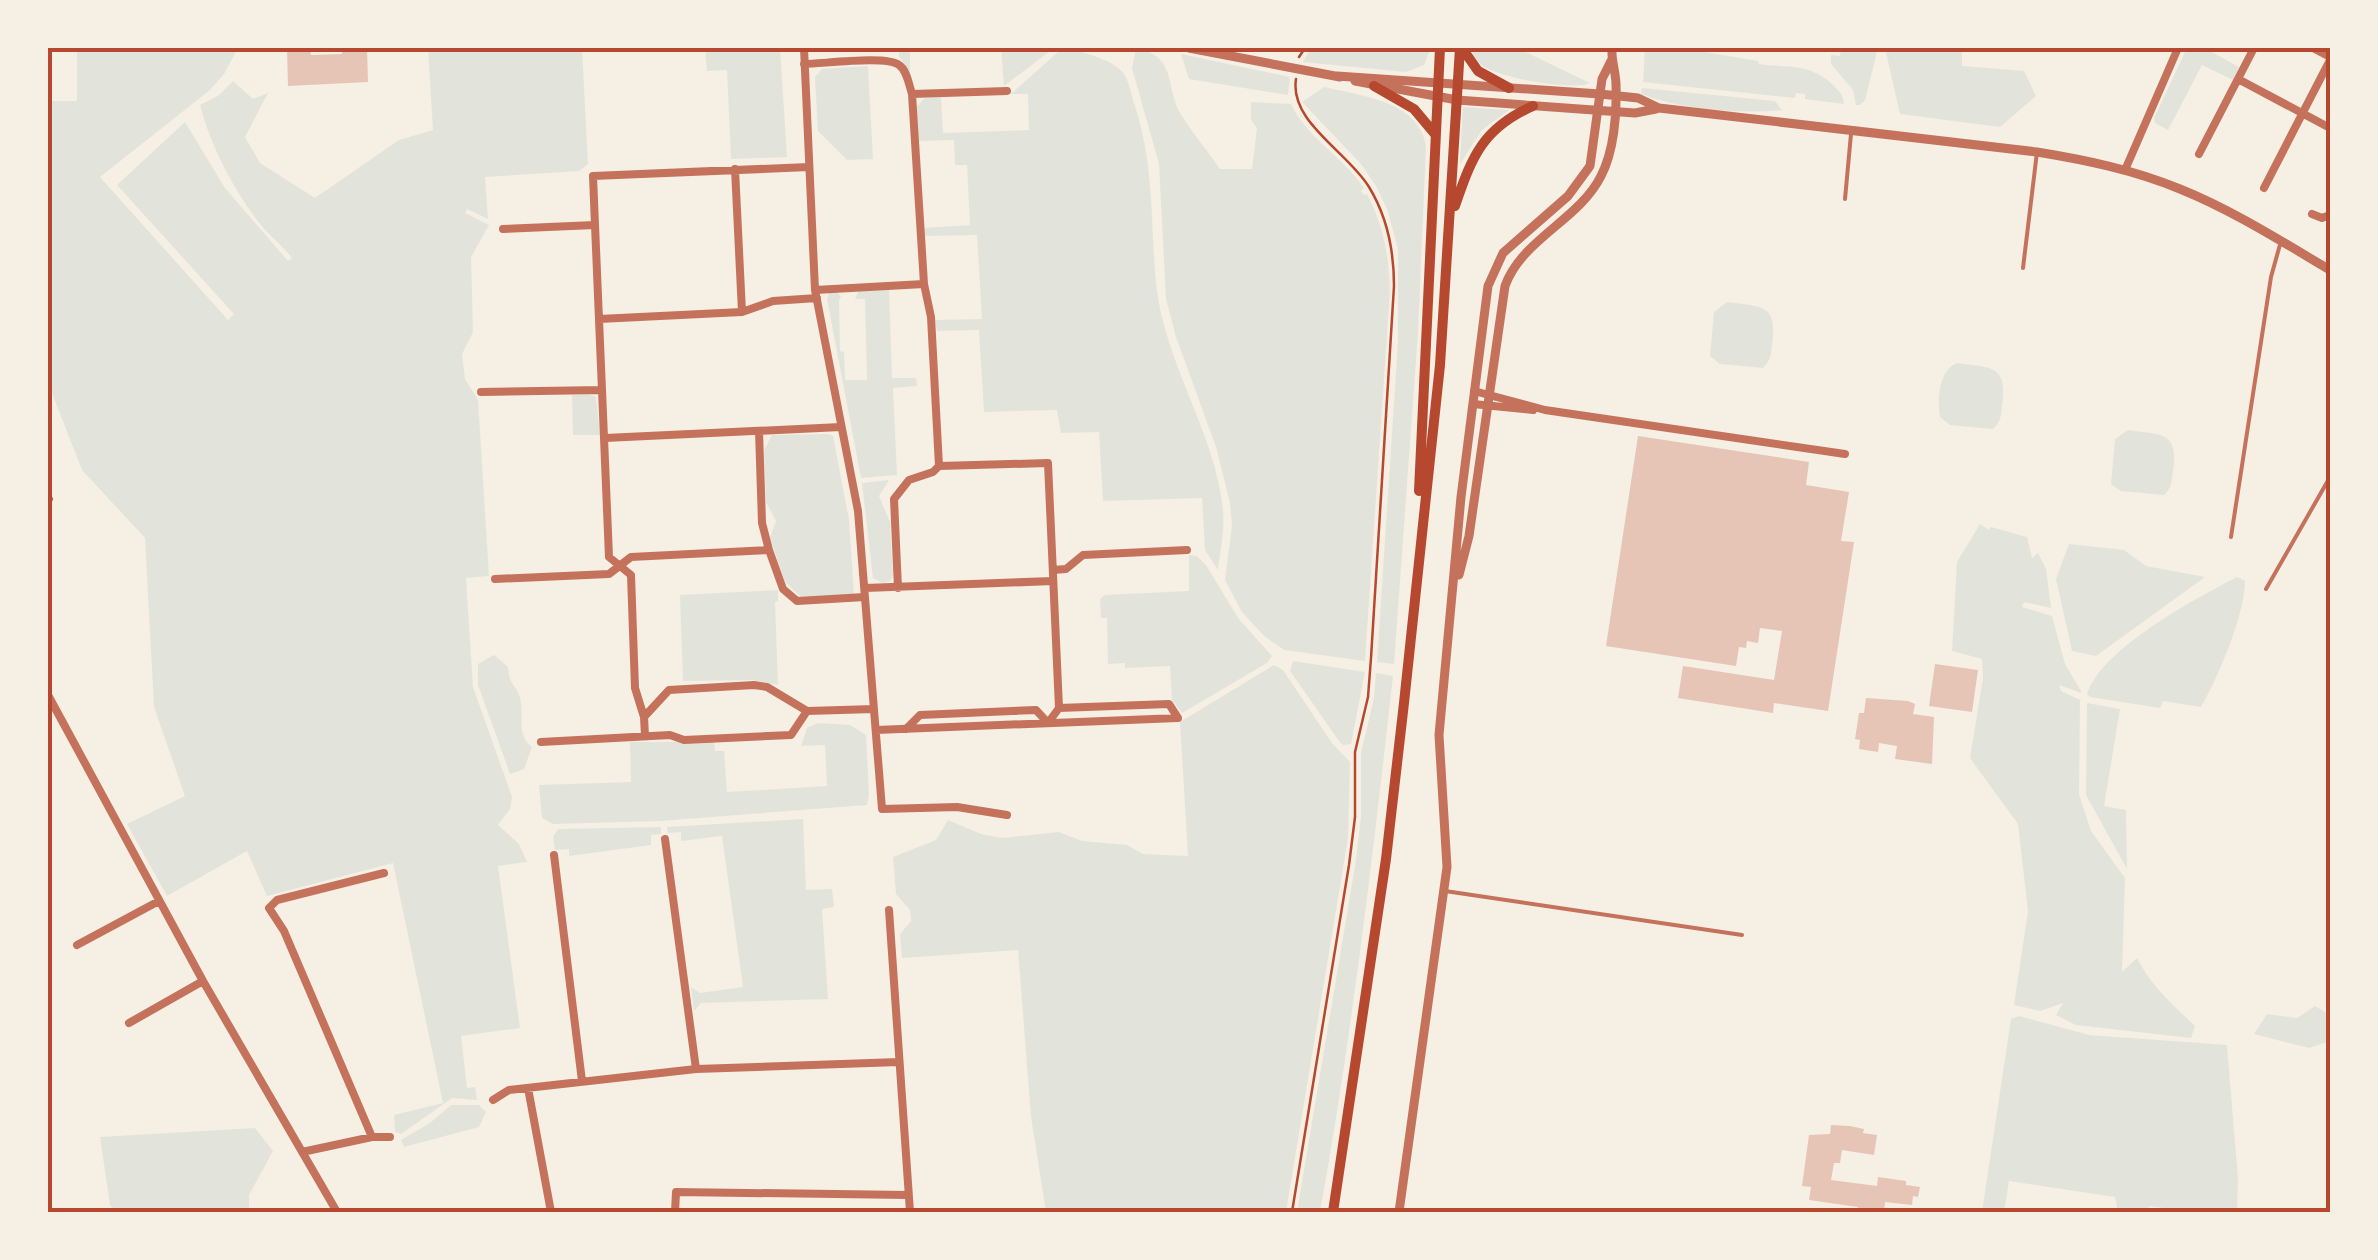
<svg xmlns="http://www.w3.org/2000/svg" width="2378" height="1260" font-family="Montserrat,sans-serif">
<rect width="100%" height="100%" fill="#f6efe4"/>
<!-- green -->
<path fill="#e2e4dc" d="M77 48H238L224 74 210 90 100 177 228 320 234 314 117 185 185 122 225 188 288 261 292 258C283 246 270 236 260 224 233 189 211 147 200 105L218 96 233 81 253 99 268 93 245 137 260 163 315 198 399 140 433 130 428 48H582L588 164 579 171 485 177 488 219 467 209 465 213 489 225 471 257 473 332 462 354 465 379 478 400 489 576 466 578 473 687 512 797 510 809 498 825 519 844 527 862 498 866 520 1028 461 1036 467 1088 475 1087 477 1100 452 1098 401 1134 395 1132 394 1115 443 1103 393 863 267 896 247 851 167 896 127 824 185 796 154 707 145 538 82 470 48 383V101H77Z
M705 48H780L787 157 731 159 727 70 707 71Z
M899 48H1054L1004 86 1001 49 910 52V73L899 56Z
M1069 48C1086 54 1113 59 1124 74 1129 81 1131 94 1134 103 1155 167 1150 218 1156 283 1164 363 1215 431 1223 510 1225 530 1220 551 1218 570L1205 550 1202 498 1103 501 1099 432 1061 433 1057 410 984 412 979 330 937 331 935 320 982 319 977 235 924 236V228L970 225 967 165H955L954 140 919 141 917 106 925 98 941 97 943 133 1029 130 1028 94H1011L1059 51Z
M1136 48C1179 57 1164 88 1182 116 1193 134 1208 151 1220 169H1252L1257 128 1251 120V102L1291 104C1306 137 1343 157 1364 188L1361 191 1364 195 1367 194C1383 224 1389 256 1390 290L1365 661 1284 650 1264 636 1242 612 1225 580 1232 526 1230 503 1216 447 1176 337 1166 299 1159 164 1132 68Z
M1328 48H1431L1424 65 1406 72 1303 62 1309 51Z
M1470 48H1517L1590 83C1571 91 1502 78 1485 67 1477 62 1473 56 1470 48Z
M1645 48H1681L1758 61 1759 64C1785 68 1808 62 1832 84 1839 91 1843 94 1844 104L1805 99V94L1796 93 1795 98 1643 82Z
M1841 48H1878L1865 100 1860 105H1856L1853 90 1831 64V55L1840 56Z
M1885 48H1962V66L2024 71 2036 96 2000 127 1900 114Z
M2187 48H2211L2210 51 2239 67 2233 80 2202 65 2168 130 2155 123 2154 118Z
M1181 54 1290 77 1288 95 1189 79Z
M868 66 873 159 847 160 818 131 815 77 822 69Z
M1324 87C1362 96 1420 101 1426 147L1418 333 1394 664 1377 662 1398 342V249L1387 209 1376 186 1361 164 1302 102Z
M1642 88 1775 101 1782 110C1737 114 1684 110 1641 94Z
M1463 107 1509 110 1482 130 1460 164Z
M859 290H889L892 378H916L917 386 893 388 897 475 861 478 827 299 829 293 837 292 841 297 839 300 840 351 844 352 845 380H867L865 299H855Z
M1727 302C1762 307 1778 303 1772 345 1771 355 1771 360 1763 368L1720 364 1710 356 1714 312Z
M1957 363C1991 368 2008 364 2002 406 2001 416 2001 421 1993 429L1950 425 1940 417C1937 399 1939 370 1957 363Z
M588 394 596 397 600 435H573L572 395Z
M2128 430C2162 435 2179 431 2173 472 2171 482 2172 488 2164 495L2121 491 2111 484 2115 439Z
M828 434 833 436 849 520 854 595 801 597 785 582 770 538 776 521 766 502 764 450 772 435Z
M889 480 879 496 890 522 893 575 890 581 883 583 873 578 862 483Z
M1980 524 1989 530 1991 527 2027 537 2032 558 2038 553 2046 569 2051 608 2024 602 2022 607 2052 616 2065 664 2081 691V693L2059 685 2061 691 2080 700 2079 794 2091 831 2125 878 2122 972 2137 958C2151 986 2173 1005 2195 1026L2191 1038 2076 1025 2056 1015 2063 1003 2040 1011 2014 1005 2028 911 2018 824 1970 758 1983 678 1982 659 1952 651 1957 562Z
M2069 544 2124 550 2146 566 2205 577 2096 656 2072 651 2056 579Z
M1189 555 1197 556 1206 565 1238 618 1272 656 1267 663 1182 713 1172 700 1170 666 1125 668V663L1108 664 1107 618H1101L1100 599 1105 595 1189 591Z
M2237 577 2245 581C2245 614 2218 678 2201 707L2163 701 2160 708 2090 697 2087 694C2102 648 2195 599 2237 577Z
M778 590V601L775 602 778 685 753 680 683 681 680 595Z
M494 655 508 667C509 686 517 685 520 698 525 717 515 733 532 747L524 769 510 774 478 685V664Z
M1293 661 1365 672 1351 744 1343 745 1339 741 1290 671Z
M1274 665 1283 670 1332 743 1350 762 1348 838 1286 1212H1046L1031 1117 1018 950 902 958 900 934 911 921 910 910 896 894 893 857 936 840 948 820 981 834 1002 838 1059 832 1082 841 1127 845 1143 854 1188 856 1180 722Z
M1376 673 1393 676C1373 855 1352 1035 1320 1212H1297L1355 866 1361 817V753L1374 698Z
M2087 703 2120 709 2104 806 2126 810 2127 869 2086 795Z
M818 723 850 725 866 735 869 795 867 805 660 821 553 824 542 818 539 785 631 782 630 742H714L715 751H724L727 792 827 786 825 745 801 746 807 728Z
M803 819 806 890 832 889 834 907 822 909 828 999 701 1003 694 1011 691 987 700 993 743 987 722 836 681 841V832L668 833 667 827Z
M661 827V834L651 835V845L569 856V849L555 850 553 837 558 829Z
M2315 1006 2330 1015V1041L2309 1048 2254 1034 2267 1014 2297 1018Z
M2019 1016 2089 1035 2227 1045 2238 1179 2237 1212H2192L2149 1206 2148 1212H2118L2115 1197 2009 1181 2004 1212H1982L2011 1019Z
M451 1105H479L486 1112 479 1127 404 1147 401 1140 430 1123Z
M255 1128 273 1151 249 1195V1212H115L110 1205 100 1137Z"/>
<!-- building -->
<path fill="#e6c5b7" d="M287 48H310L311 55 342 54 341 48H367L368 82 288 86Z
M1638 436 1809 462 1806 485 1849 492 1841 541 1854 542 1828 711 1774 703 1773 713 1678 698 1683 666 1774 680 1782 631 1760 628 1758 643 1747 641 1746 648 1739 647 1736 666 1606 646Z
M1935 664 1978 670 1972 712 1929 706Z
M1866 698 1908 701 1915 704 1913 714 1934 717 1932 764 1895 759 1897 746 1879 743 1878 752 1859 749 1860 740 1855 739 1859 713H1864Z
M1831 1125 1850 1126 1864 1129 1863 1133 1877 1135 1874 1155 1842 1150 1840 1163H1834L1831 1180 1877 1186 1878 1177 1906 1181V1185L1920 1187 1918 1197 1913 1196 1912 1205 1885 1202 1884 1212H1866L1858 1211V1207L1809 1200 1811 1187 1802 1186 1809 1135 1830 1134Z"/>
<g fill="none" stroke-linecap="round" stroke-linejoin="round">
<!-- path -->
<path stroke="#b5482f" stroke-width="2.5" d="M1299 57 1305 48
M1292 1212 1349 865 1355 817V752L1368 697 1371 658 1394 286C1394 251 1388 218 1369 187 1348 152 1289 122 1296 79"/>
<!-- service -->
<path stroke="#c5725c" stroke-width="4" d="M1845 199 1851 134
M2023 268 2037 152
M2231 537 2271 277 2281 241
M2266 589 2330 477
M1445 891 1742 935"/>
<!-- minor -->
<path stroke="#c5725c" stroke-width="8" d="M804 48 815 290 858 511 882 809 957 807 1007 815
M2313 48 2330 57
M804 64C822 64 887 55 899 65 907 70 909 85 912 94L924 284 815 290
M2238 79 2330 128
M912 94 1007 91
M2199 154 2254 48
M735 169 742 312
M2125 170 2178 48
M2264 188 2330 60
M2312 214 2322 218 2330 215
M595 225 593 176 809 167
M503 229 595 225 602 390
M599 319 742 312 773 301 817 298
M1474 391 1545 410 1845 454
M481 392 602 390 609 557 631 575 635 688 644 717
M1473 404 1533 410
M759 431 762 523 769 550
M605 438 841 427
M48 500 49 499
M1053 570 1066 569 1083 555 1187 550
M495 579 609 574 631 557 769 550 783 589 797 601 865 597
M865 588 1053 581
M898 588 894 499 909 480 933 472 939 466
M48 695 203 981 337 1212
M906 729 920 715 1036 710 1048 723 1059 708 1048 463 939 466 931 317 924 284
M876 730 1178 718 1169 704 1059 708
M645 736 644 717 669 690 754 685 767 687 807 711 874 709
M541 742 670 735 684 740 791 735 807 711
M665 839 696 1069
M554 855 582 1081
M889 910 910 1212
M77 945 159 901
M129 1023 203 981
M528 1088 551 1212
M493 1100 509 1090 696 1069 899 1062
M372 1137 284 931 269 908 277 900 384 873
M302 1152 372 1137H390
M675 1212 676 1192 908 1195"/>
<!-- tertiary -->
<path stroke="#c5725c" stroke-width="9" d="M1189 48 1340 77
M1337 76 1600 94 1638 98 1659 108 2037 152C2086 160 2134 170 2180 189 2232 210 2281 241 2330 270
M1355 81 1457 100 1635 113 1656 109
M1459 575 1469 536 1505 286C1522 239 1579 220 1601 176 1614 151 1617 114 1616 85 1616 72 1611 61 1612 48
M1399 1212 1447 867 1439 735 1461 497 1488 286 1503 253 1568 196 1590 166 1602 79 1611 61"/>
<!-- secondary -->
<path stroke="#b5482f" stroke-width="10" d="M1462 48 1478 71 1509 88
M1374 86 1414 109 1435 134
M1455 206C1472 156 1483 128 1533 106
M1419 491 1440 48
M1333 1212 1386 859 1404 703 1440 365 1460 48"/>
</g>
<!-- border -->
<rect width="2378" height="1260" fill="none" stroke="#f6efe4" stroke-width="100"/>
<rect x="50" y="50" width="2278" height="1160" fill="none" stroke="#b5482f" stroke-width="4"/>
</svg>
